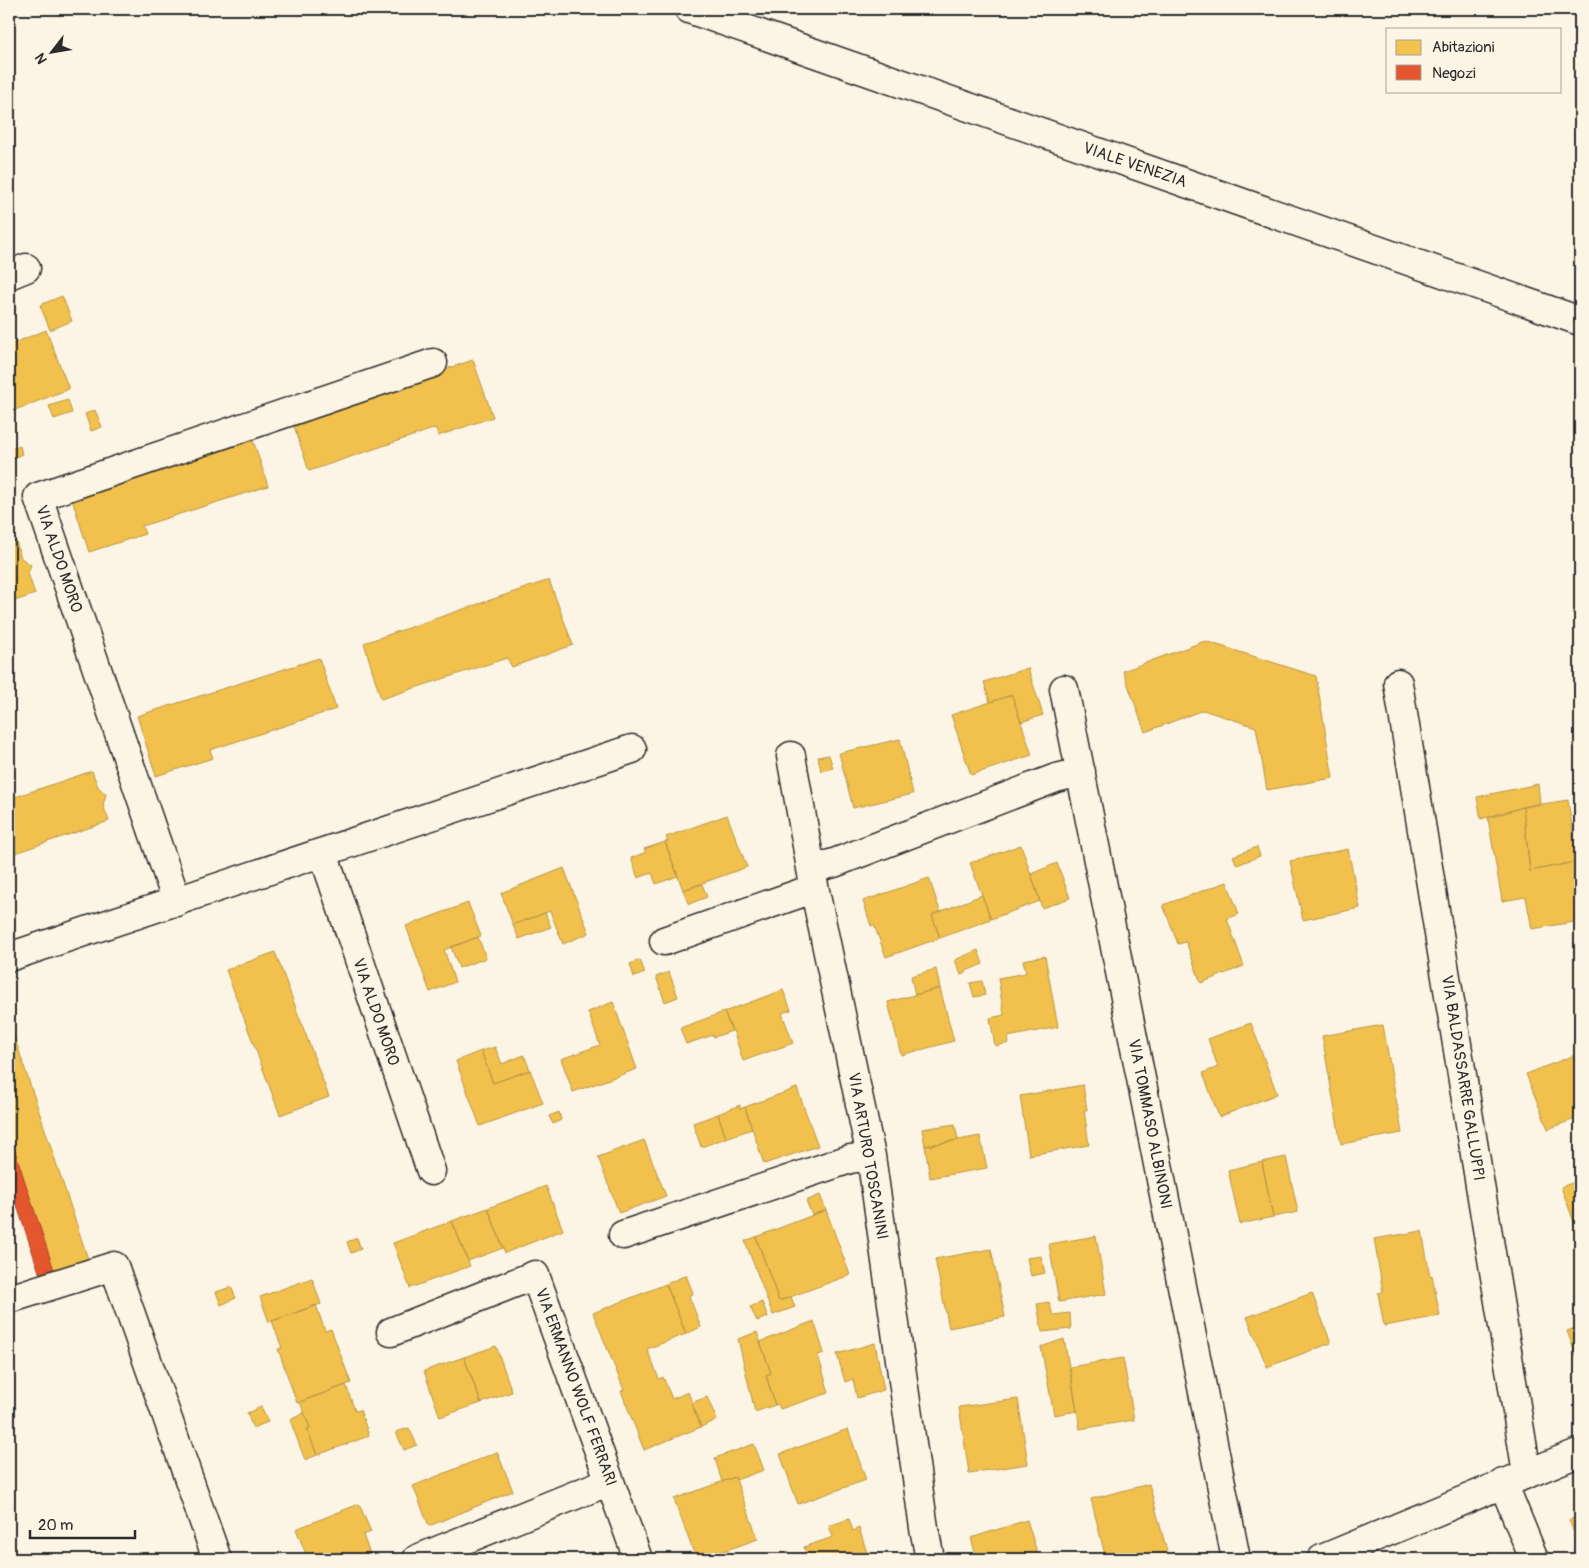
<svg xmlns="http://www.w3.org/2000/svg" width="1589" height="1568" font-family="Pangolin,sans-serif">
<rect width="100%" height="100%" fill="#fcf5e5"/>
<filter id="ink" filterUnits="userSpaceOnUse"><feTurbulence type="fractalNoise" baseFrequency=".02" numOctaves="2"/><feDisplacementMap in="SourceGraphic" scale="10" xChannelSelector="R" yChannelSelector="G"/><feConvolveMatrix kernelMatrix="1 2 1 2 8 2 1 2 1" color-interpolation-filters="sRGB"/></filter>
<g filter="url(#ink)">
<!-- homes -->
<path fill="#f2c14e" stroke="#b69444" d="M62 296 72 321 50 330 40 305Z
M46 330 69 389 15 410 9 394V345Z
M473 360 493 417 438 436 436 428 309 471 292 420Z
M68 400 72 413 54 419 49 406Z
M95 410 102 427 91 431 85 414Z
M251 434 268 486 142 526 145 534 89 552 70 493Z
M20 446 22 454 12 459 9 450Z
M16 541 21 558 31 565 28 573 35 594 9 603V544Z
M549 580 573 645 512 667 507 658 381 699 364 643Z
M1205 641 1316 676 1333 778 1267 790 1256 727 1203 710 1145 732 1123 671Z
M319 658 336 709 210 750 213 758 156 776 137 716Z
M1028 668 1043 715 1021 722 1012 695 990 702 984 682Z
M1012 695 1032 755 971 775 951 715Z
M900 739 913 794 853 808 839 753Z
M829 755 833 768 821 771 818 757Z
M92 771 98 787 106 794 103 805 109 821 9 855V799Z
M1538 784 1540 803 1523 807 1481 819 1477 797Z
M1568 800 1577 860 1575 859V862L1530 871 1523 807Z
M1523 807 1530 871 1575 862 1580 889V921L1532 929 1526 897 1502 901 1488 818Z
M727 815 747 867 683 890 665 842 668 841 666 837Z
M665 842 678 876 656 884 652 873 638 878 631 858 646 852 644 849Z
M1021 845 1040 901 991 919 970 863Z
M1257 847 1260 856 1237 865 1233 856Z
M1348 849 1360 908 1303 920 1290 861Z
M1057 863 1070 898 1042 908 1031 874Z
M564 868 589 933 563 944 550 911 513 925 501 893Z
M929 878 940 911 932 915 940 938 886 957 874 925 871 926 863 901Z
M1227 882 1239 914 1227 919 1244 966 1201 983 1186 942 1178 944 1163 905Z
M702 884 707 897 689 904 683 890Z
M982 895 991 919 940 938 932 915Z
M468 903 481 936 444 950 455 982 430 992 406 926Z
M545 913 551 927 519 939 513 925Z
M478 937 486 958 459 968 451 947Z
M978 950 983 964 966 971V973L961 975 955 960Z
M275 952 329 1097 280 1115 226 970Z
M1045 956 1058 1027 1008 1037 1009 1043 995 1046 990 1018 1004 1015 998 978 1026 973 1023 960Z
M640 960 645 973 634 977 630 964Z
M936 969 940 988 915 995 911 976Z
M669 972 678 997 665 1002 656 977Z
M982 981 985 995 974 997 970 983Z
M940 988 954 1041 901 1055 888 1002Z
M783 990 791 1010 782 1013 793 1043 743 1061 733 1030 732 1031 724 1012Z
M613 1002 637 1069 573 1092 561 1059 600 1045 588 1012Z
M724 1012 732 1031 714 1037 713 1035 686 1044 680 1028Z
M9 1021 89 1262 55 1273 9 1133Z
M1251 1023 1277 1094 1219 1117 1203 1073 1218 1067 1208 1039Z
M1383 1025 1402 1133 1341 1144 1322 1036Z
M495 1047 502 1064 524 1055 530 1070 493 1083 481 1051Z
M481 1051 493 1083 530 1070 543 1103 480 1126 456 1061Z
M1580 1053V1117L1548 1129 1526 1074Z
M1083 1085 1087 1110H1084L1089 1145 1029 1155 1020 1096Z
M797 1088 818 1146 764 1164 745 1107Z
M740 1105V1109L745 1107 752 1129 726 1138 718 1114Z
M559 1112 561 1120 553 1124 549 1116Z
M718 1114 726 1138 701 1147 693 1123Z
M955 1124 958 1140 925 1146 922 1129Z
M980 1136 987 1168 930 1178 925 1146Z
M644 1140 666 1196 619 1213 598 1157Z
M1286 1157 1298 1212 1273 1217 1262 1162Z
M1262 1162 1273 1217 1240 1224 1228 1170Z
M1580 1180V1238L1561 1187Z
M546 1186 563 1230 505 1253 488 1208Z
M820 1195 826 1210 812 1215 806 1201Z
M488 1208 503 1248 468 1261 452 1221Z
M826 1210 850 1275 779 1301 756 1237Z
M452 1221 470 1266 410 1288 393 1243Z
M1422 1231 1430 1276 1432 1275 1440 1316 1384 1326 1378 1293 1383 1292 1374 1239Z
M1096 1236 1106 1294 1059 1302 1049 1244Z
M756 1237 779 1301 791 1297 795 1307 773 1315 745 1241Z
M357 1238 361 1249 351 1253 347 1242Z
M991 1249 1005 1317 949 1328 935 1259Z
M1041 1256 1045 1273 1031 1276 1027 1258Z
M686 1275 693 1293 689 1296 701 1327 686 1334 666 1284Z
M312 1278 321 1304 269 1322 260 1297Z
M666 1284 686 1334 647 1349 659 1379 663 1377 672 1399 688 1392 701 1427 644 1450 621 1391 624 1390 593 1313Z
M231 1287 236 1298 221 1305 216 1292Z
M1312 1293 1331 1343 1267 1367 1247 1317Z
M762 1302 768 1317 757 1321 750 1307Z
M1049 1302 1053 1315 1070 1313 1071 1329 1042 1332 1037 1304Z
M316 1305 325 1331 331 1329 351 1383 297 1403 278 1349 282 1348 272 1321Z
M814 1321 824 1353 818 1355 829 1393 780 1409 778 1404 775 1405 766 1375 771 1373 760 1342Z
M1580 1326V1366L1567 1331Z
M757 1332 771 1373 766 1375 775 1405 755 1412 738 1339Z
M1064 1339 1077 1411 1054 1415 1041 1347Z
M875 1343 884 1390 857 1398 853 1379 845 1382 837 1354Z
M496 1346 512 1392 481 1403 464 1357Z
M464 1357 481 1403 440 1417 424 1371Z
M1123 1358 1134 1420 1080 1429 1070 1367Z
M346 1385 355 1411 360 1410 369 1436 317 1455 307 1429 310 1428 300 1402Z
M707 1397 717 1420 701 1427 691 1403Z
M1018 1399 1028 1464 969 1473 959 1407Z
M261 1407 268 1422 253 1428 247 1413Z
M304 1413 310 1428 307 1429 317 1455 305 1460 290 1420Z
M409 1428 417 1445 404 1450 396 1432Z
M848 1429 866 1480 798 1504 780 1454Z
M754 1444 764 1470 736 1480 735 1477 722 1482 715 1458Z
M497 1452 513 1491 429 1526 413 1486Z
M735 1477 758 1539 701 1559H696L674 1499Z
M1149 1484 1169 1559H1106L1091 1499Z
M359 1504 371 1532 363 1535 370 1554 358 1559H308L296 1529Z
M1580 1515V1548L1569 1520Z
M849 1519 853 1531 859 1528 869 1559H808L804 1547 833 1537 829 1526Z
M1027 1520 1039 1559H977L971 1538Z"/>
<!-- shops -->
<path fill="#e4572e" stroke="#ac4a2d" d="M9 1133 55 1273 41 1278 9 1182Z"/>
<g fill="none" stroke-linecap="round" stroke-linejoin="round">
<!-- minor casing -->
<g stroke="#2b2b2b" stroke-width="31">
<path id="minor" d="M9 275 26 268
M1398 683 1527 1473
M1064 689 1236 1559
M791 756 815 891 871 1156 924 1528 930 1559
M323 853 431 1171
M811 869 834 863 1056 778 1081 772
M177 902 38 497 433 363
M664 941 801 893 815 891
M9 957 632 749
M623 1235 850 1159 871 1156
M9 1299 114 1266 217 1559
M391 1332 535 1275 638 1559
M1503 1483 1534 1559
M417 1559 610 1481
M1322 1559 1580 1452"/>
</g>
<!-- secondary casing -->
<g stroke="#2b2b2b" stroke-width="31">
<path id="secondary" d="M689 9 1580 321"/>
</g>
<!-- minor -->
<use href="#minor" stroke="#fcf5e5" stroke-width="28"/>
<!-- secondary -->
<use href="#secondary" stroke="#fcf5e5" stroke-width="28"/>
</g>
</g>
<g text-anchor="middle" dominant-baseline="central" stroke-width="5" stroke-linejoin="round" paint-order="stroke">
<!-- street labels -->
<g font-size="16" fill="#2b2b2b" stroke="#fcf5e5">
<text transform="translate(1135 165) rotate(19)">VIALE VENEZIA</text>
<text transform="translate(59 559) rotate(71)">VIA ALDO MORO</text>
<text transform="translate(376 1012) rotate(71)">VIA ALDO MORO</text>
<text transform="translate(1463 1078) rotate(81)">VIA BALDASSARRE GALLUPPI</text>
<text transform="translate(1150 1124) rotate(79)">VIA TOMMASO ALBINONI</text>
<text transform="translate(868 1156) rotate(80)">VIA ARTURO TOSCANINI</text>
<text transform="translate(576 1387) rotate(70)">VIA ERMANNO WOLF FERRARI</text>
</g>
</g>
<!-- margin -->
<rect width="1589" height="1568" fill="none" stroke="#fcf5e5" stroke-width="30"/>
<rect x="15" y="15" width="1559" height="1538" fill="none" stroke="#2b2b2b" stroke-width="2" filter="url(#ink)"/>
<!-- legend -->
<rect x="1386" y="28" width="175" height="65" fill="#fcf5e5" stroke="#a8a49b"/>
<rect x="1396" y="40" width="25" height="15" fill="#f2c14e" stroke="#a8a49b"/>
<text x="1432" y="52" font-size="15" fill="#2b2b2b">Abitazioni</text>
<rect x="1396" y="65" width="25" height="15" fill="#e4572e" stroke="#a8a49b"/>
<text x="1432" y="78" font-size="15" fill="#2b2b2b">Negozi</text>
<!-- north arrow -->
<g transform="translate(52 52) rotate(239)" stroke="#fcf5e5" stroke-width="4" paint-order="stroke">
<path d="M0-4L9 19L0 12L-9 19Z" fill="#2b2b2b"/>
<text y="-8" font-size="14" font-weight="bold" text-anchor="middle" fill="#2b2b2b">N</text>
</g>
<!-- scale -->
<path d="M30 1530v8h105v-8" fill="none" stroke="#2b2b2b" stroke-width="2.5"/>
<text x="38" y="1530" font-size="15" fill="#2b2b2b" stroke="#fcf5e5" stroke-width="4" paint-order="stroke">20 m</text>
</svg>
